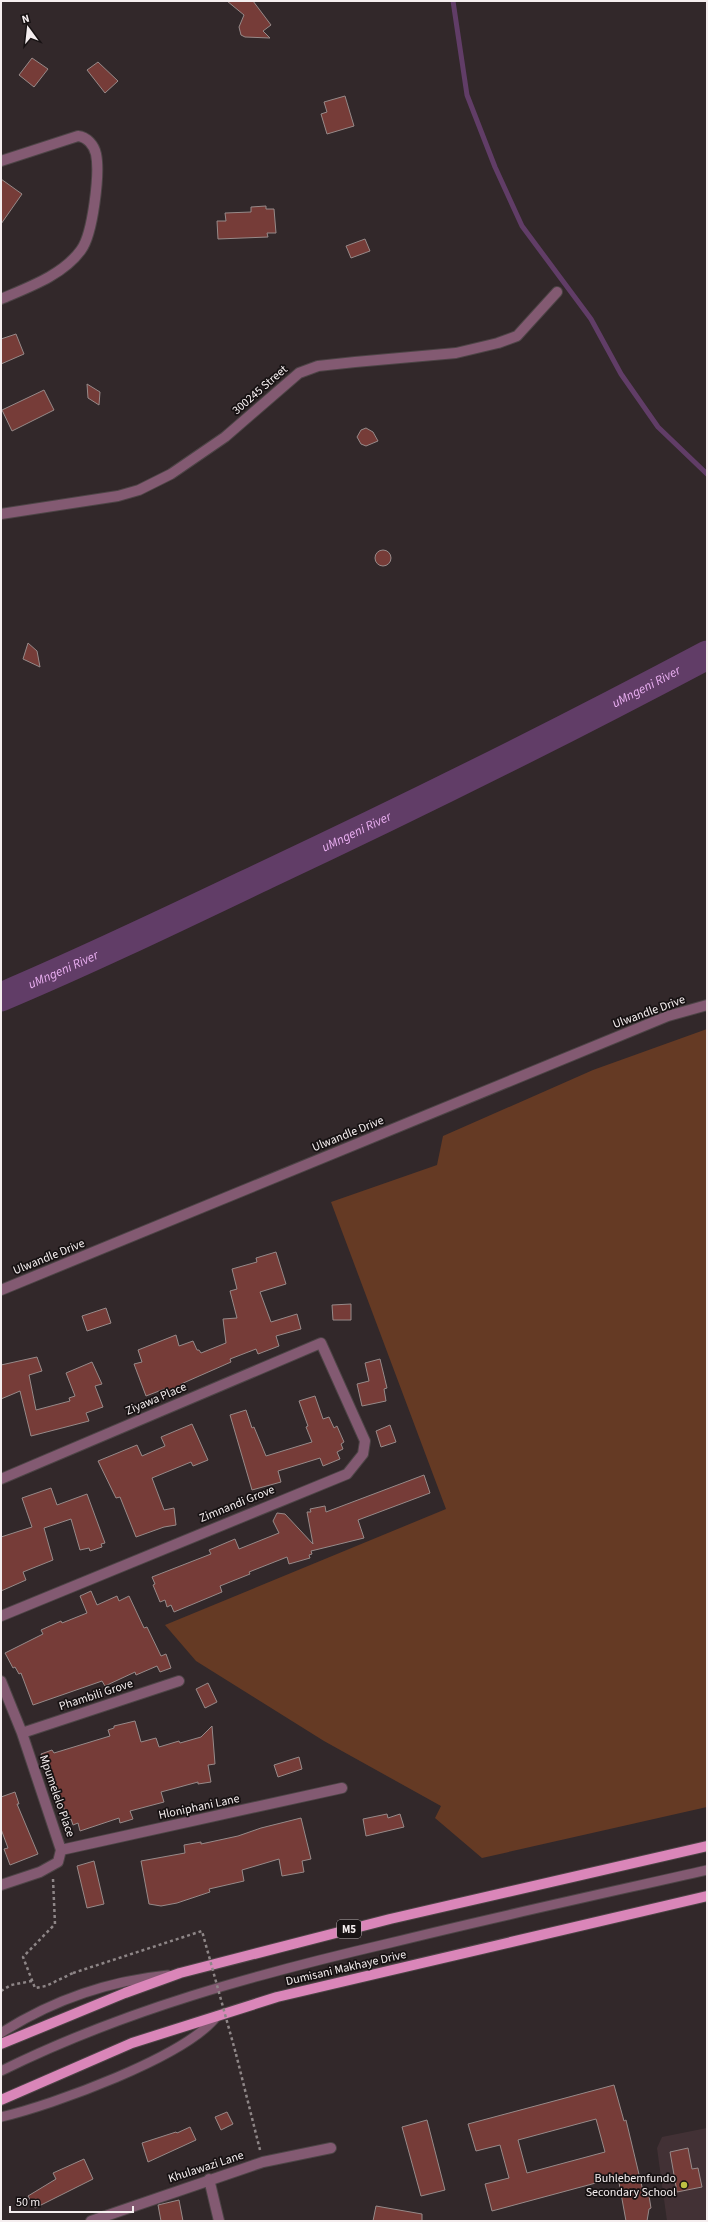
<svg xmlns="http://www.w3.org/2000/svg" width="708" height="2222" font-family="'Source Sans 3',sans-serif">
<rect width="100%" height="100%" fill="#32282a"/>
<!-- built -->
<path fill="#423135" d="M707 2128V2221H667L657 2148 662 2137Z"/>
<!-- green -->
<path fill="#653a24" d="M707 1029V1807L482 1858 435 1818 441 1806 324 1741 196 1661 165 1625 446 1509 331 1202 437 1165 443 1136 593 1070Z"/>
<g fill="none" stroke-linecap="round" stroke-linejoin="round">
<!-- stream -->
<path stroke="#613d67" stroke-width="5" d="M453 1 467 95 495 167 522 226 591 319 621 374 658 427 707 474"/>
<!-- river -->
<path stroke="#613d67" stroke-width="29" id="s1" d="M1 997C91 959 178 917 266 875 415 805 562 732 707 655"/>
</g>
<!-- building -->
<path fill="#763c38" stroke="#978a89" fill-rule="evenodd" d="M227 1H253L271 25 263 31 270 38 245 37 241 35 239 27 244 15Z
M32 58 48 69 34 87 19 75Z
M98 62 118 81 105 93 87 70Z
M345 96 354 126 327 134 321 114 327 112 324 102Z
M1 179 22 194 1 224Z
M266 206V209H274L276 233H267L268 237 218 239 217 221H226L225 213 251 212V207Z
M365 239 370 251 351 258 346 246Z
M16 334 24 354 1 364V339Z
M87 384 100 392 99 405 88 398Z
M44 390 54 410 12 431 2 410Z
M366 428 373 432 378 441 366 446 361 444 357 437 361 430Z
M375 558a8 8 0 1 1 16 0a8 8 0 1 1-16 0Z
M28 643 37 651 40 667 23 659Z
M276 1252 286 1284 260 1292 271 1322 297 1314 301 1329 276 1336 279 1346 258 1354 256 1349 230 1359 231 1362 181 1384 183 1390 170 1395 167 1388 146 1396 134 1364 142 1362 138 1350 176 1335 179 1346 193 1341 197 1350H199L201 1353 226 1343 223 1319 237 1318 230 1291 237 1289 232 1269 257 1262 256 1258Z
M351 1304V1320H333L332 1305Z
M106 1308 111 1323 87 1331 82 1316Z
M37 1357 42 1371 29 1375 36 1410 70 1401 69 1398 75 1396 66 1373 92 1362 102 1384 95 1386 103 1407 86 1413 89 1421 31 1436 20 1391 1 1399V1365Z
M380 1359 387 1388 384 1389 386 1401 362 1406 357 1384 369 1381 365 1363Z
M315 1396 323 1419 329 1417 334 1428 337 1426 344 1442 341 1444 343 1449 337 1452 340 1459 323 1466 320 1458 278 1471 281 1482 252 1490 230 1415 246 1410 252 1428 254 1427 266 1456 312 1442 306 1427 308 1426 299 1401Z
M192 1424 208 1460 193 1466 191 1462 152 1478 164 1510 174 1508 176 1525 164 1527 136 1537 120 1497 116 1498 98 1461 137 1445 142 1456 165 1446 161 1437Z
M390 1425 396 1442 381 1447 376 1431Z
M424 1475 430 1493 358 1520 364 1538 311 1551 312 1554 309 1555 310 1558 289 1564 287 1557 249 1572 250 1574 220 1586 222 1592 174 1612 171 1605 167 1607 165 1600 160 1602 153 1585 155 1584 152 1577 211 1554 209 1550 235 1539 239 1549 279 1533 273 1521 277 1513 285 1514 313 1544 307 1512H311L310 1509 325 1506 326 1512Z
M51 1488 57 1505 87 1494 105 1543 101 1544 102 1547 90 1551 89 1548 80 1550 71 1519 44 1528 53 1560 23 1572 26 1580 1 1591V1537L32 1527 22 1498Z
M91 1591 97 1605 117 1596 119 1601 129 1596 144 1628 147 1627 161 1656 166 1654 171 1668 160 1672 157 1666 136 1675 135 1672 105 1686 102 1681 33 1705 21 1673 19 1674 15 1667 13 1668 5 1653 43 1634 41 1630 61 1621 62 1623 87 1613 80 1596Z
M208 1683 217 1702 205 1708 196 1689Z
M135 1721 141 1742 156 1738 159 1747 179 1741 180 1743 201 1737 212 1726 215 1764 208 1765 211 1782 198 1784V1782L161 1792 164 1802 130 1811 133 1819 120 1823 119 1818 80 1831 78 1823 73 1825 71 1819 68 1820 53 1778 50 1779 41 1754 52 1750 54 1753 110 1736 108 1730 114 1728V1726Z
M299 1757 302 1769 278 1777 274 1765Z
M15 1792 19 1804H17L38 1854 10 1865 4 1849 8 1848 1 1829V1797Z
M387 1814 388 1818 400 1814 404 1827 366 1836 363 1819Z
M301 1818 311 1859 302 1861 304 1872 282 1876 279 1859 242 1870 244 1881 209 1889 210 1892 177 1903 161 1906 149 1904 141 1861 185 1853 184 1845 201 1842V1844L238 1836 261 1828Z
M94 1861 104 1904 87 1908 77 1866Z
M614 2085 624 2121 626 2120 643 2191 648 2190 651 2208 649 2209 647 2221H626L618 2177 492 2211 485 2184 509 2178 500 2145 476 2151 468 2124ZM596 2119 605 2152 527 2173 518 2140Z
M227 2112 233 2124 221 2130 215 2117Z
M427 2120 445 2190 421 2196 402 2127Z
M190 2127 196 2140 148 2162 142 2143 176 2132 177 2133Z
M688 2148 692 2169 698 2168 702 2187 677 2192 670 2152Z
M84 2159 93 2179 35 2208 28 2196 56 2179 53 2173Z
M179 2200 183 2221H161L158 2205Z
M376 2206 422 2214V2221H373Z"/>
<g fill="none" stroke-linecap="round" stroke-linejoin="round">
<!-- lane casing -->
<g stroke="#4d4446" stroke-width="11">
<path id="lane" d="M1 2033C51 2001 108 1981 168 1975
M1 2071C124 2010 257 1974 390 1943 495 1917 601 1894 707 1870
M1 2117C52 2105 186 2057 217 2016"/>
</g>
<!-- street casing -->
<g stroke="#4d4446" stroke-width="12">
<path id="street" d="M1 161 78 136C87 137 94 145 96 154 100 173 93 234 81 250 63 275 29 287 1 299
M1 514 118 496 139 490 171 474 225 437 299 373 318 366 355 362 456 353 498 343 517 336 557 292
M1 1290 668 1016 707 1005
M1 1479 321 1343 365 1441 363 1454 347 1474 1 1616
M1 1681 22 1733 61 1850 58 1862 40 1872 1 1885
M22 1733 179 1681
M61 1850 342 1788
M209 2179 219 2221
M91 2221 263 2162 331 2148"/>
</g>
<!-- primary casing -->
<g stroke="#4d4446" stroke-width="12">
<path id="primary" d="M1 2044 125 1993 180 1973 390 1919 707 1846
M1 2100 132 2043 277 1997 707 1896"/>
</g>
<!-- path -->
<path stroke="#8e8687" stroke-width="2.5" stroke-dasharray="3 3" stroke-linecap="butt" d="M53 1879 55 1924 23 1957 35 1988 46 1986 73 1973
M1 1991 11 1985 32 1981
M236 2054 260 2150"/>
<!-- lane -->
<use href="#lane" stroke="#835a72" stroke-width="9"/>
<!-- street -->
<use href="#street" stroke="#835a72" stroke-width="10"/>
<!-- primary -->
<use href="#primary" stroke="#da86b9" stroke-width="10"/>
<!-- path-bridge -->
<path stroke="#8e8687" stroke-width="2.5" stroke-dasharray="3 3" stroke-linecap="butt" d="M73 1973 202 1931 236 2054"/>
</g>
<!-- markers -->
<circle fill="#bdbf43" stroke="#171213" stroke-width="1.5" cx="684" cy="2185" r="4"/>
<g text-anchor="middle" dominant-baseline="central" stroke-width="3.5" stroke-linejoin="round" paint-order="stroke">
<!-- shield labels -->
<rect fill="#171213" stroke="#b2acad" stroke-width="1" x="337" y="1920" width="24" height="18" rx="3"/>
<g font-size="11" font-weight="bold" fill="#f5eeef">
<text x="349" y="1929">M5</text>
</g>
<!-- street labels -->
<g font-size="12" fill="#f5eeef" stroke="#171213">
<text transform="translate(260 390) rotate(-41)">300245 Street</text>
<text transform="translate(649 1012) rotate(-20)">Ulwandle Drive</text>
<text transform="translate(348 1134) rotate(-22)">Ulwandle Drive</text>
<text transform="translate(49 1257) rotate(-22)">Ulwandle Drive</text>
<text transform="translate(156 1399) rotate(-23)">Ziyawa Place</text>
<text transform="translate(237 1504) rotate(-22)">Zimnandi Grove</text>
<text transform="translate(96 1695) rotate(-18)">Phambili Grove</text>
<text transform="translate(57 1796) rotate(71)">Mpumelelo Place</text>
<text transform="translate(199 1807) rotate(-12)">Hloniphani Lane</text>
<text transform="translate(346 1968) rotate(-13)">Dumisani Makhaye Drive</text>
<text transform="translate(206 2167) rotate(-18)">Khulawazi Lane</text>
</g>
<!-- poi labels -->
<g font-size="12" fill="#f5eeef" stroke="#171213" text-anchor="end">
<text x="676" y="2178">Buhlebemfundo<tspan x="676" dy="14">Secondary School</tspan></text>
</g>
<!-- water labels -->
<g font-size="13" font-style="italic" fill="#eaaff2" stroke="#171213">
<text stroke="none"><textPath href="#s1" startOffset="716">uMngeni River</textPath></text>
<text stroke="none"><textPath href="#s1" startOffset="392">uMngeni River</textPath></text>
<text stroke="none"><textPath href="#s1" startOffset="68">uMngeni River</textPath></text>
</g>
</g>
<!-- border -->
<rect width="708" height="2222" fill="none" stroke="#f5eeef" stroke-width="4"/>
<!-- north arrow -->
<g transform="translate(28 28) rotate(345)" stroke="#171213" stroke-width="3" paint-order="stroke">
<path d="M0-3L7 15L0 10L-7 15Z" fill="#f5eeef"/>
<text y="-6" font-size="11" font-weight="bold" text-anchor="middle" fill="#f5eeef">N</text>
</g>
<!-- scale -->
<path d="M10 2206v6h123v-6" fill="none" stroke="#f5eeef" stroke-width="2"/>
<text x="16" y="2206" font-size="12" fill="#f5eeef" stroke="#171213" stroke-width="3" paint-order="stroke">50 m</text>
</svg>
